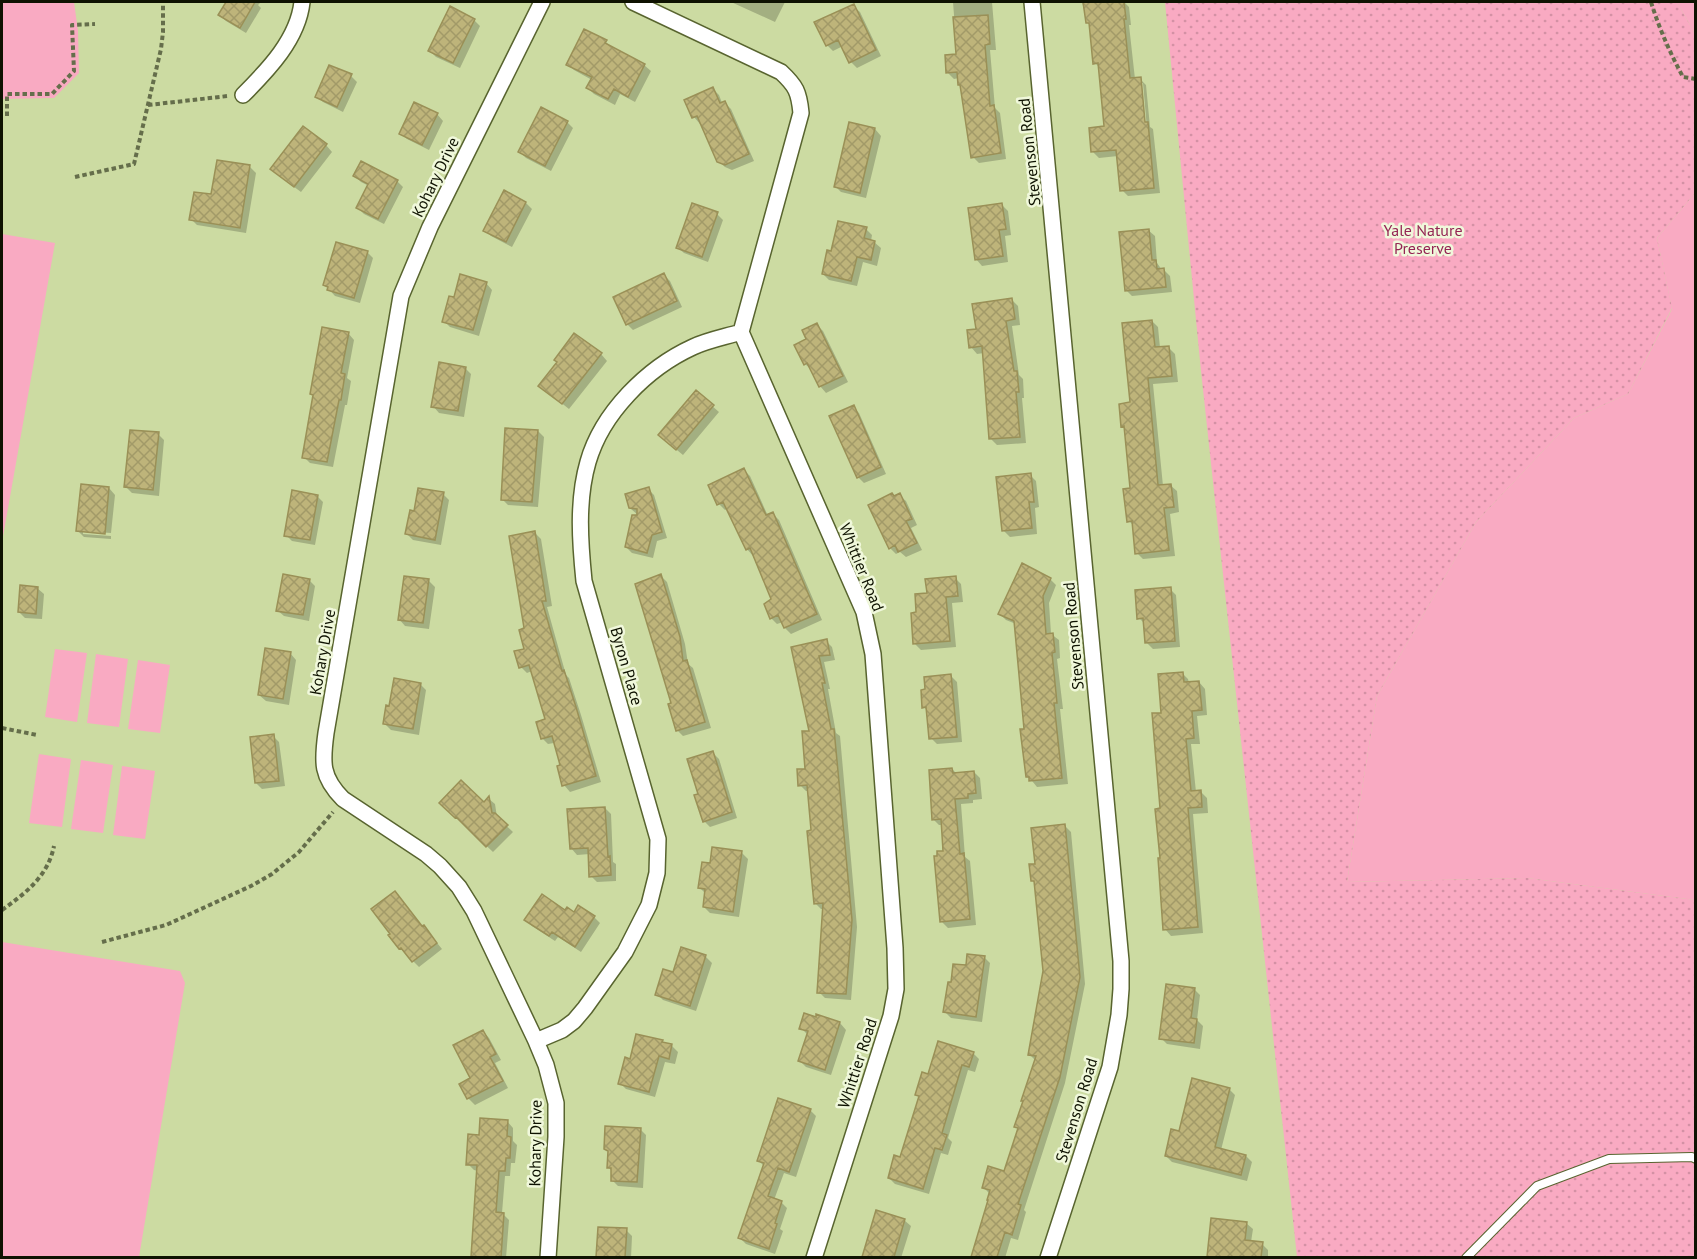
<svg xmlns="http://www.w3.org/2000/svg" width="1697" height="1259" font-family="'PT Sans',sans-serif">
<defs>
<pattern id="park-dots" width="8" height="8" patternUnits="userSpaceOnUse" patternTransform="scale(1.5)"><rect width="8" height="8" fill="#f9aac2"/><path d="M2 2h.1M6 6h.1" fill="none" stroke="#d491a5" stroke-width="1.8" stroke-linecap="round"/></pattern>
<pattern id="building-cross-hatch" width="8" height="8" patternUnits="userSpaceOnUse" patternTransform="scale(1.5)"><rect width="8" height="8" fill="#beb47a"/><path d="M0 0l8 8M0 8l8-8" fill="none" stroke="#a29a68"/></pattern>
</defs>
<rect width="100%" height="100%" fill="#ccdba2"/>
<!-- grass -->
<path fill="#f9aac2" d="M2 2H74L78 31 79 73 54 98 2 99Z
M1677 2H1695V34Z
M1695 193V900L1527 878 1347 882 1377 696 1476 522 1574 418 1628 394 1672 309 1657 238Z
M2 234 55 243 2 542Z
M55 649 87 653 77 722 45 717Z
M96 654 128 659 119 727 87 723Z
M138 660 170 665 160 733 128 729Z
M39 754 71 759 62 827 29 823Z
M81 760 113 765 103 833 71 829Z
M122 766 155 771 145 839 113 835Z
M2 942 180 971 185 983 139 1257H2Z"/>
<!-- park -->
<path fill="url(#park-dots)" d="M1165 2H1677L1695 34V193L1657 238 1672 308 1628 394 1574 418 1476 522 1377 696 1347 882 1527 878 1695 900V1257H1297L1201 371Z"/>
<!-- shadow -->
<path fill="#0003" fill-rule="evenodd" d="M228 2H261L258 5 261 8 246 33 226 21 220 15Z
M731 2H785L775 22Z
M953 2H992L996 50H990L995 108 1000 113 1006 159 979 163 973 157 959 78 954 79 948 73 957 55Z
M1082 2H1124L1129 7 1131 25H1129L1135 79H1140L1146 85 1150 127 1153 129 1160 193 1128 196 1122 190 1118 156 1099 158 1093 152 1106 127 1100 68 1095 63 1091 26 1087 22ZM1140 83H1143L1147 129 1144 130Z
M853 6 860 12 881 56 857 68 851 62 843 46 833 51 827 45Z
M474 20 480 26 460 68 436 57 430 51Z
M606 42 612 48 644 65 651 71 635 102 620 94 615 105 594 94 588 88 592 80 574 70 568 64Z
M351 76 357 82 343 112 323 102 317 96Z
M713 89 719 95 722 103H725L731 109 754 161 732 170 725 167 718 161 701 123 700 124 694 117 686 100Z
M437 114 443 121 429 150 407 139 401 133Z
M567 122 573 128 551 171 526 158 520 152Z
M875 129 881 136 866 198 841 192 835 186Z
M326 145 332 152 301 192 278 175Z
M250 167 256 173 246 233 197 225 191 219 212 196Z
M355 176 397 181 403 187 384 224 364 214 358 208 369 186 361 182Z
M505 192 526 203 532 209 512 247 491 236 485 230Z
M1002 205 1008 211 1011 235 1005 236 1008 262 982 266 976 259Z
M717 214 723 220 708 262 684 253 677 247Z
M866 229 872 235 871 241 874 242 881 248 877 266 863 262 857 286 829 280 823 274Z
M1148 230 1155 236 1157 263 1162 270H1164L1170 276 1172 292 1132 296 1126 290Z
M367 252 373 258 360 303 335 296 325 285Z
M664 275 670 281 682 307 633 330 627 324Z
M486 283 492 290 479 336 450 327 444 321 455 299Z
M1012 300 1018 306 1020 325 1012 326 1019 375 1023 379 1024 398H1022L1026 443 997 445 991 439 984 353 977 354 971 347 978 330Z
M1152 321 1158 327 1160 348H1169L1175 354 1178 382 1153 384 1163 486 1170 485 1177 491 1179 512 1170 514 1175 556 1143 559 1137 553 1134 526 1129 521 1132 490 1126 429 1123 426 1132 403Z
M817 325 823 331 848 382 826 393 820 386 812 370 805 364 796 346 808 340Z
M348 333 354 340 347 378 351 381 347 405H345L333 467 310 463 304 457 315 397 312 394Z
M601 354 607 361 569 409 540 386Z
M465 368 471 374 464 417 439 413 433 406Z
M696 392 719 412 683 455 666 441Z
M853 407 859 413 886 474 864 483 858 477Z
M538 431 544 437 538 507 508 505 502 499Z
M158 434 164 440 159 496 132 493 126 487Z
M744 470 750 476 768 516 773 514 779 520 822 620 791 634 785 628 783 622 777 624 771 618 773 600 753 556 747 549 728 508 725 510 719 504Z
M1030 475 1036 481 1039 507 1035 508 1037 534 1010 537 1003 530Z
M109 488 115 495 111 533 83 531V534L111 536V539L84 537 78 531Z
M648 489 654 495 667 538 657 541 653 558 632 553 626 547 639 516 630 508Z
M443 494 449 500 441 545 413 540 407 534 415 512Z
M899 495 906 501 917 525 911 528 922 550 906 557 900 552 896 554 890 548 894 497Z
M317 496 323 502 315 545 292 541 286 535Z
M535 533 541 539 552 606 547 607 566 675 569 678 581 715 601 782 570 792 564 785 562 766 554 743 548 744 542 738 547 720 532 671 527 673 521 667 526 650 525 629Z
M661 576 667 582 685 644 688 664 693 668 711 728 683 736 677 730 673 704Z
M955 578 961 584 963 602 952 603 956 647 921 650 915 644 918 613 928 594Z
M1050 579 1056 585 1049 603 1051 634 1059 640 1060 658 1057 659 1063 709H1060L1068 784 1037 787 1028 776 1026 730 1016 624 1006 620 1000 614Z
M309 580 315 586 309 621 284 616 277 610Z
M428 580 435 587 429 629 405 626 399 619Z
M37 588 44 594 42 619 25 618 19 612Z
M1170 589 1176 595 1180 647 1153 649 1146 642 1145 624 1139 618Z
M826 641 832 647 835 660 824 662 830 689H828L836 733 840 736 857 927 851 1000 825 998 819 992 824 909H821L815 903 812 832 809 791H806L800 785 807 770 811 732 793 648Z
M290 653 296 660 289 705 266 701 259 695Z
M1182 673 1188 679 1189 683 1199 682 1205 689 1207 715 1197 716 1200 744H1191L1196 792H1201L1207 798 1208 813 1193 814 1203 933 1171 936 1165 929 1161 859 1163 714Z
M951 676 957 682 962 742 937 744 931 738 928 712 924 707 926 691Z
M420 684 426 690 419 735 391 730 385 724 391 708Z
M273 736 279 742 285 786 262 789 256 783Z
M713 753 719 759 737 818 710 827 704 821 700 795Z
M952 769 957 774 974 772 980 778 982 799 973 800V803L961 804 965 857 970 861 976 925 948 928 942 922 945 852 943 825H939L933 819Z
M489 799 495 804 497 817 513 832 493 852 441 803 484 804Z
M605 808 611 814 613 862 616 864V881L597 882 591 876 590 854 577 855 571 848Z
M1065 826 1071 832 1085 984 1065 1083 1024 1210 1026 1212 1018 1240 1011 1238 1005 1258H972L990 1201V1194L983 1187 1005 1173 1019 1130 1016 1127 1036 1061 1029 1054 1045 971 1036 884 1033 881 1036 865Z
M713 848 742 853 748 859 739 917 710 913 704 907 706 894 699 887 711 865Z
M565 912 594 917 600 923 581 952 558 937 555 941 532 926 526 920Z
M424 927 442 949 419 967 400 948Z
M682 949 706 957 712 963 696 1011 663 1000 657 994 674 974Z
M984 957 990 963 982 1022 951 1018 945 1012 952 984 967 967Z
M1194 989 1200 995 1197 1020 1203 1026 1200 1049 1167 1044 1161 1038Z
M817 1016 840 1023 846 1030 831 1075 806 1067 800 1061 807 1034 801 1028 817 1019Z
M483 1031 489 1038 501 1060 495 1063 508 1088 475 1105 468 1098 461 1085 472 1079Z
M662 1042 664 1044 672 1046 678 1052 675 1064 665 1062 655 1097 626 1089 620 1083 631 1060Z
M973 1053 979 1059 975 1072 968 1070 948 1138 952 1142 948 1155 941 1153 929 1194 895 1184 889 1178 901 1159 920 1098 916 1095 929 1076Z
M1229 1089 1235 1095 1221 1150 1246 1156 1252 1162 1247 1181 1172 1162 1166 1156 1180 1133Z
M810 1110 816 1116 796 1177 784 1173 774 1200 781 1202 787 1208 780 1229 783 1231 775 1254 746 1244 740 1238 764 1166 759 1161Z
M507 1121 513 1128V1141L517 1145 515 1163H511L510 1176H505L502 1213 509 1220 506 1258H472L478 1171 474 1170 468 1164 480 1136Z
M640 1129 646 1135 643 1188 618 1186 612 1180 613 1172 608 1167 609 1152Z
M877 1212 904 1220 911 1226 901 1258H864Z
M1212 1219 1246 1223 1253 1229 1251 1242 1262 1244 1268 1250V1258H1208Z
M600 1228 626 1230 632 1236 631 1258H598Z"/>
<!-- building -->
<path fill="url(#building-cross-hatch)" stroke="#9a9057" stroke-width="1.5" d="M226 2H255L240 28 218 15Z
M1083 2H1124L1126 19H1124L1130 78 1141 77 1145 122H1148L1154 188 1120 191 1116 150 1091 152 1089 128 1104 126 1098 63 1093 64 1089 23H1086Z
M854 4 876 50 849 63 838 40 826 46 814 22Z
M450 6 475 19 453 63 428 51Z
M988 15 990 44 985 45 990 106 994 105 1001 153 971 158 960 85H958L957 72 946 73 945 55 956 54 953 17Z
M584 29 607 40 605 43 645 64 628 97 614 89 608 99 586 88 592 77 566 65Z
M329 65 352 74 337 107 315 97Z
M713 87 720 103 725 101 749 154 725 165 717 162 697 116 692 118 684 100Z
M414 102 438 113 422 145 399 134Z
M541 107 568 121 545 166 518 152Z
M849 122 875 128 860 193 834 187Z
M303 126 327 144 294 187 270 169Z
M217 160 250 165 240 228 189 220 194 192 211 194Z
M361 161 398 180 378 219 356 208 368 184 353 176Z
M504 190 526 202 506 242 483 231Z
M692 203 718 212 702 257 676 248Z
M1002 203 1006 229 999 230 1003 256 975 260 968 208Z
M838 221 867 227 864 238 875 241 871 260 857 257 851 281 822 274 827 250 831 251Z
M1149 229 1152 260H1156L1157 269 1164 268 1166 287 1125 291 1119 232Z
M336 242 368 251 354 298 327 290 328 287 323 285Z
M664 273 677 301 626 325 613 297Z
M460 274 487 282 473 330 442 322 449 296 454 297Z
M1012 298 1015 319 1006 321 1014 371H1017L1019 392H1016L1020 437 989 439 982 346 969 348 967 330 976 329 972 304Z
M1152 320 1155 347 1169 346 1172 376 1148 378 1158 485 1171 484 1174 507 1164 508 1169 550 1135 554 1132 521 1127 522 1123 489 1130 488 1124 426 1121 427 1119 404 1130 402 1122 323Z
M817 323 843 376 819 387 807 363 804 365 794 345 806 339 802 330Z
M322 327 349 332 341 373 345 374 341 400H339L327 462 302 458 313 395 310 394Z
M574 333 602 353 562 404 538 386 557 362 554 360Z
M439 362 466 367 458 411 431 407Z
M696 390 714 405 676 450 658 435Z
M854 405 881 467 857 478 829 416Z
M505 428 538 430 532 502 501 500Z
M130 430 159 432 153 490 124 487Z
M744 468 766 515 773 512 817 614 784 628 778 615 770 619 764 604 771 599 750 548 746 550 723 502 717 505 708 485Z
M1031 473 1034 502H1029L1032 528 1002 531 996 477Z
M81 484 109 487 105 534 76 531Z
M649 487 662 532 652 535 647 553 625 547 632 515H637V509L629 508 625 494Z
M418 488 444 492 435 540 405 534 410 510 414 511Z
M292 490 318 495 310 540 284 536Z
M892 493 894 496 900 493 912 519 906 521 917 543 898 552 895 545 889 549 868 505Z
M535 531 546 601H542L562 671 564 670 576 707 596 776 562 786 557 766 560 765 552 736 541 739 536 722 545 719 529 665 519 668 514 651 524 649 519 630 524 628 509 536Z
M1022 563 1051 578 1043 596 1046 634 1053 633 1055 652 1052 653 1057 703H1054L1062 778 1029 781V777H1026L1020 729H1024L1014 621 998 614Z
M283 574 310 579 303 615 276 611Z
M661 574 680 637 683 661 687 660 705 722 676 731 668 704 671 703 635 584Z
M404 576 429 579 423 623 398 620Z
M956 576 958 596 946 597 950 641 913 644 911 613 916 612 915 594 927 593 925 579Z
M20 585 38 587 36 614 18 612Z
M1171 587 1175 641 1145 643 1143 618 1137 619 1135 590Z
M827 639 830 655 819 656 825 683H822L831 729H834L852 920 846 994 817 993 823 903 814 904 807 831 811 830 807 785 798 786 797 769H805L802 731H809L791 647Z
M265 648 291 652 283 699 258 695Z
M1183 672 1184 682 1199 681 1202 710 1192 711 1194 738 1186 739 1191 791 1201 790 1202 807 1188 808 1198 927 1163 930 1158 858H1160L1155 809 1160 808 1152 713H1161L1158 674Z
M951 674 957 737 929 739 926 707 922 708 921 690 925 689 924 677Z
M394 678 421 683 413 729 383 724 386 705 389 706Z
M274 734 279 781 255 783 250 737Z
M713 751 732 812 703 822 694 795 698 794 687 759Z
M952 768 953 773 974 771 976 793 968 794V798L955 799 960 854 964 853 970 919 940 922 934 856H937V851H943L941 819 932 820 929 770Z
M461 780 484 802 489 796 492 813H495L508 825 486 847 456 817 455 818 439 803Z
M605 807 608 857 610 856 611 875 589 877 588 848 570 849 567 809Z
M1065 824 1080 977 1060 1077 1018 1204 1021 1205 1012 1235 1005 1232 997 1257H971L988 1200H987L990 1190 982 1188 988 1166 1004 1171 1018 1128 1014 1127 1023 1101H1021L1036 1056 1028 1055 1043 971 1034 881H1031L1029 864H1035L1031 828Z
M712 847 742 851 733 912 703 907 705 889 698 888 702 862 710 863Z
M395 891 422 926 424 925 437 943 412 962 401 948 399 949 388 935 390 934 371 909Z
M542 894 565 910 567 907 574 912 578 905 595 916 575 947 552 932 549 936 524 920Z
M681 947 706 955 690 1006 655 995 663 969 673 972Z
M967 954 985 956 976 1017 943 1012 948 982H951L953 964 966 965Z
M1166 984 1195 988 1191 1018 1197 1019 1194 1043 1159 1039Z
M804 1013 816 1017V1014L840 1022 825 1070 798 1061 808 1031 799 1029Z
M483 1030 496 1054 490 1057 503 1081 467 1099 459 1084 470 1078 453 1045Z
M636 1034 663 1040 662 1042 672 1044 669 1059 659 1056 649 1092 618 1084 625 1057 630 1059Z
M938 1041 974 1052 969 1067 962 1065 942 1133 947 1135 942 1150 935 1148 923 1189 888 1178 894 1155 900 1157 919 1096 915 1095 922 1072 928 1074Z
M1192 1078 1230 1088 1215 1147 1246 1155 1241 1175 1165 1156 1171 1129 1179 1131Z
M778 1098 811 1109 789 1172 778 1168 768 1196 782 1201 775 1223 777 1224 769 1249 738 1238 764 1163 757 1161Z
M480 1118 508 1120 507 1136 511 1137 510 1158H506L505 1171H499L496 1212 504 1213 501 1257H471L477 1165H466L468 1134 479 1135Z
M605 1126 641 1128 637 1182 611 1181V1168H607L608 1151 604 1149Z
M876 1210 905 1219 894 1257H862Z
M1211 1218 1247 1222 1245 1240 1263 1242 1261 1257H1207Z
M598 1227 627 1228 625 1257H596Z"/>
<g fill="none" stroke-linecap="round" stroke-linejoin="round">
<!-- lane casing -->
<g stroke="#58642f" stroke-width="10">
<path id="lane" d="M1466 1258 1537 1186 1609 1159 1692 1157 1696 1159"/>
</g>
<!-- street casing -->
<g stroke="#58642f" stroke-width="18">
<path id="street" d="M542 2 430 227 401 296 326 733C322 762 321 777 343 799L426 854 440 866 459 887 474 911 536 1041 546 1065 556 1103V1137L548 1258
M633 2 781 72C796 86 799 92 801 113L741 332 864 612 873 654 895 948 896 989 891 1016 814 1258
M1032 2 1121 961V989L1119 1015 1110 1067 1048 1258
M243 95C268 70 298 39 302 2
M536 1041 562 1030 574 1021 585 1008 625 952 649 905 657 873 658 839 584 581C580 542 577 500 588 462 602 413 647 368 693 347 708 340 725 337 741 332"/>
</g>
<!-- path -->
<path stroke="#656e4b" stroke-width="4" stroke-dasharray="4.5 3" stroke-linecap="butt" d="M1651 2C1659 28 1670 53 1683 77L1696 79
M148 105 228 96
M7 116V94H52L74 71 72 25 95 24
M75 177 134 164 161 49 163 32V2
M2 728 37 735
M2 910C26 893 48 876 54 846
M102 942 166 925 251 886 272 874 299 852 333 812"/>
<!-- lane -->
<use href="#lane" stroke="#fff" stroke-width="8"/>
<!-- street -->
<use href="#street" stroke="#fff" stroke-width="15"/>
</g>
<g text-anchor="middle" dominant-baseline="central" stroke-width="5" stroke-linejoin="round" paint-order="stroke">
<!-- street labels -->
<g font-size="16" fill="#0e1201" stroke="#f0f8db">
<text transform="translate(1029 152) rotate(-96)">Stevenson Road</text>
<text transform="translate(435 177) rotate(-64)">Kohary Drive</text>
<text transform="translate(862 567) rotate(68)">Whittier Road</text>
<text transform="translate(1073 636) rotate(-95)">Stevenson Road</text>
<text transform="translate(322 652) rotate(-80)">Kohary Drive</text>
<text transform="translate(627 666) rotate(74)">Byron Place</text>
<text transform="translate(857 1063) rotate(-72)">Whittier Road</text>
<text transform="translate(1076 1110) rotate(-73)">Stevenson Road</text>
<text transform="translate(535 1143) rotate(-89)">Kohary Drive</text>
</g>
<!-- park labels -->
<g font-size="16" fill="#942554" stroke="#f0f8db">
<text x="1423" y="230">Yale Nature<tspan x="1423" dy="18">Preserve</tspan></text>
</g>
</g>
<!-- border -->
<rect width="1697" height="1259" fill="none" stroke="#0e1201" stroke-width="6"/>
</svg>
